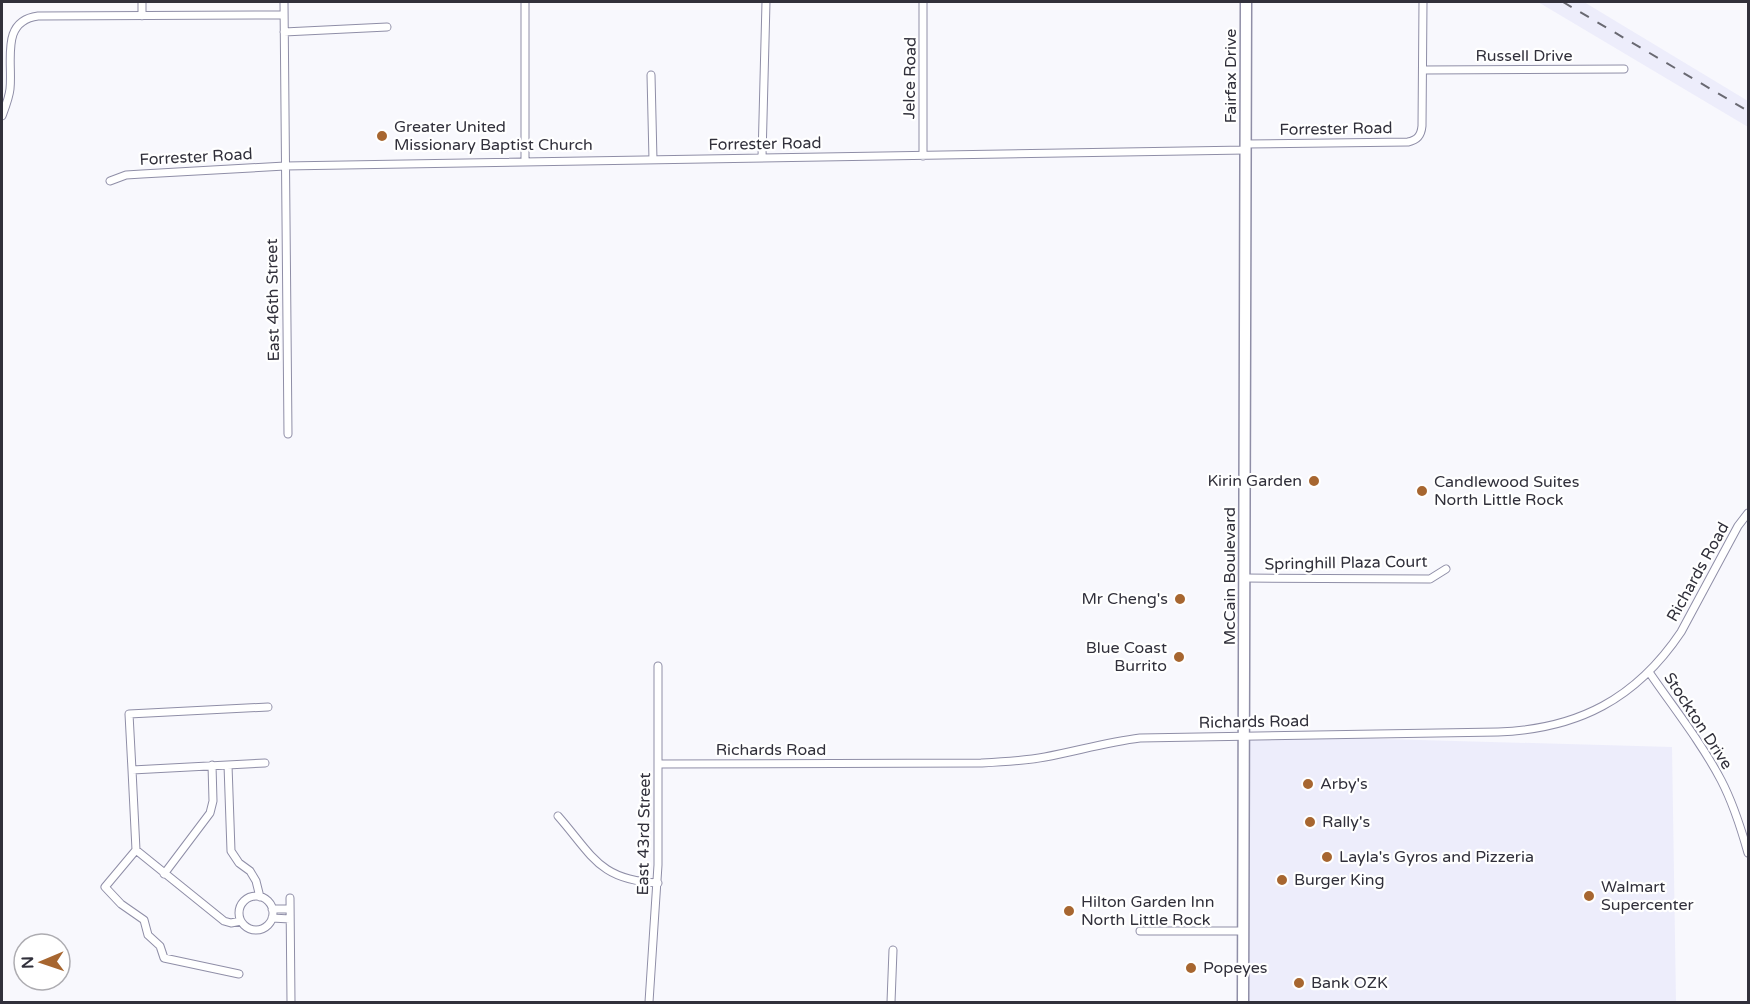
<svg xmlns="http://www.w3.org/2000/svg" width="1750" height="1004" font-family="'Varela Round',sans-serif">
<rect width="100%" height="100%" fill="#f8f8fd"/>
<!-- built -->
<path fill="#ededfb" d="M1538 2H1584L1748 101V127Z
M1244 735 1672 747 1676 1002H1243Z"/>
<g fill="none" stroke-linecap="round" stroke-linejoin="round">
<!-- minor casing -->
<g stroke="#8f8ea7" stroke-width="9">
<path id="minor" d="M284 2 288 434
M142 16V2
M284 32 387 27
M1423 70 1624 69
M651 75 653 160
M2 116C5 108 9 98 10 89 13 61 0 21 38 16L284 15
M1246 144 1408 142C1417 140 1421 136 1422 126L1423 2
M923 156V2
M762 157 766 2
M525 161V2
M110 181 126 175 142 174 285 166 1246 150
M1245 578 1430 579 1446 569
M1649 672C1673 707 1701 742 1721 780 1733 803 1741 828 1748 853
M658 764 981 763C1002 762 1024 761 1045 757 1077 751 1108 742 1140 738L1498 732C1578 729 1636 699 1681 632L1738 526 1748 513
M228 765 231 851 239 863 250 871 256 881 260 897
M132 770 129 714 268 707
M558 816C593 856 599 880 658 883
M136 850 132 770 265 763
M164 874 210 813 213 801 212 765
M239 913a17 17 0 1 1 34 0a17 17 0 1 1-34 0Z
M290 898 291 1002
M272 909H290
M272 918 290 919
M1140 931H1243
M239 974 164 958 160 946 148 935 144 920 121 904 105 887 136 850 224 921 231 923 241 921
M649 1002 658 865V666
M891 1002 893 950"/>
</g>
<!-- primary casing -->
<g stroke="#8f8ea7" stroke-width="13">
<path id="primary" d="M1243 1002 1246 2"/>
</g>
<!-- minor -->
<use href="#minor" stroke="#fff" stroke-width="7"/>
<!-- primary -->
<use href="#primary" stroke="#fff" stroke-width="10"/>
<!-- rail -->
<path stroke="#696972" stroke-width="2" stroke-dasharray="10 10" stroke-linecap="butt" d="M1563 2 1748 111"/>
</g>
<!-- markers -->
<g fill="#a76630" stroke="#fff" stroke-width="2">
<circle cx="382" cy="136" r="6"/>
<circle cx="1314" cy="481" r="6"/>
<circle cx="1422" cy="491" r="6"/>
<circle cx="1180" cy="599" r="6"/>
<circle cx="1179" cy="657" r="6"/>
<circle cx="1308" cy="784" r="6"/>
<circle cx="1310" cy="822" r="6"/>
<circle cx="1327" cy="857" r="6"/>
<circle cx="1282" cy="880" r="6"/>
<circle cx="1589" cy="896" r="6"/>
<circle cx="1069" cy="911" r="6"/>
<circle cx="1191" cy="968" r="6"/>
<circle cx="1299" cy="983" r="6"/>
</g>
<g text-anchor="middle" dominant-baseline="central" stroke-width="4.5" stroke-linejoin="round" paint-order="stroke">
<!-- street labels -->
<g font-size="16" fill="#31303b" stroke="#fff">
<text x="1524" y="56">Russell Drive</text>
<text transform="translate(1231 76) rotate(-90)">Fairfax Drive</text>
<text transform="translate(910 78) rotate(-89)">Jelce Road</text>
<text transform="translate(1336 129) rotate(-1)">Forrester Road</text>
<text transform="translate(765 144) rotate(-1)">Forrester Road</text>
<text transform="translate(196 157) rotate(-3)">Forrester Road</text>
<text transform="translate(273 300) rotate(-91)">East 46th Street</text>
<text transform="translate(1346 563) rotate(-1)">Springhill Plaza Court</text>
<text transform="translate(1698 572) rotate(-61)">Richards Road</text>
<text transform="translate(1230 576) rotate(-90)">McCain Boulevard</text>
<text transform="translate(1698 721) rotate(57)">Stockton Drive</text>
<text transform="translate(1254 722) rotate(-1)">Richards Road</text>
<text x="771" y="750">Richards Road</text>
<text transform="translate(644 834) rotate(-89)">East 43rd Street</text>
</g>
<!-- poi labels -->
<g font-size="16" fill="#31303b" stroke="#fff" text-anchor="start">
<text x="394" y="127">Greater United<tspan x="394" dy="18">Missionary Baptist Church</tspan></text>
<text x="1302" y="481" text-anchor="end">Kirin Garden</text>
<text x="1434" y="482">Candlewood Suites<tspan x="1434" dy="18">North Little Rock</tspan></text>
<text x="1168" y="599" text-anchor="end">Mr Cheng's</text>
<text x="1167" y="648" text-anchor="end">Blue Coast<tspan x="1167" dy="18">Burrito</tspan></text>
<text x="1320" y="784">Arby's</text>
<text x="1322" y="822">Rally's</text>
<text x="1339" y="857">Layla's Gyros and Pizzeria</text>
<text x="1294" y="880">Burger King</text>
<text x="1601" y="887">Walmart<tspan x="1601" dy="18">Supercenter</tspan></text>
<text x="1081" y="902">Hilton Garden Inn<tspan x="1081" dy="18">North Little Rock</tspan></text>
<text x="1203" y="968">Popeyes</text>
<text x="1311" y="983">Bank OZK</text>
</g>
</g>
<!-- border -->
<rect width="1750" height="1004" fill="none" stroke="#31303b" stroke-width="6"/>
<!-- north arrow -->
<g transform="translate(42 962) rotate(268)"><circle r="28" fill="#ffffff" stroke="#adacb1" stroke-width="1.5"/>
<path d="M0-4.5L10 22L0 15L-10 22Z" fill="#a76630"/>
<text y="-9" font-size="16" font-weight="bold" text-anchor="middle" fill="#31303b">N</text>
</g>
</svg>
